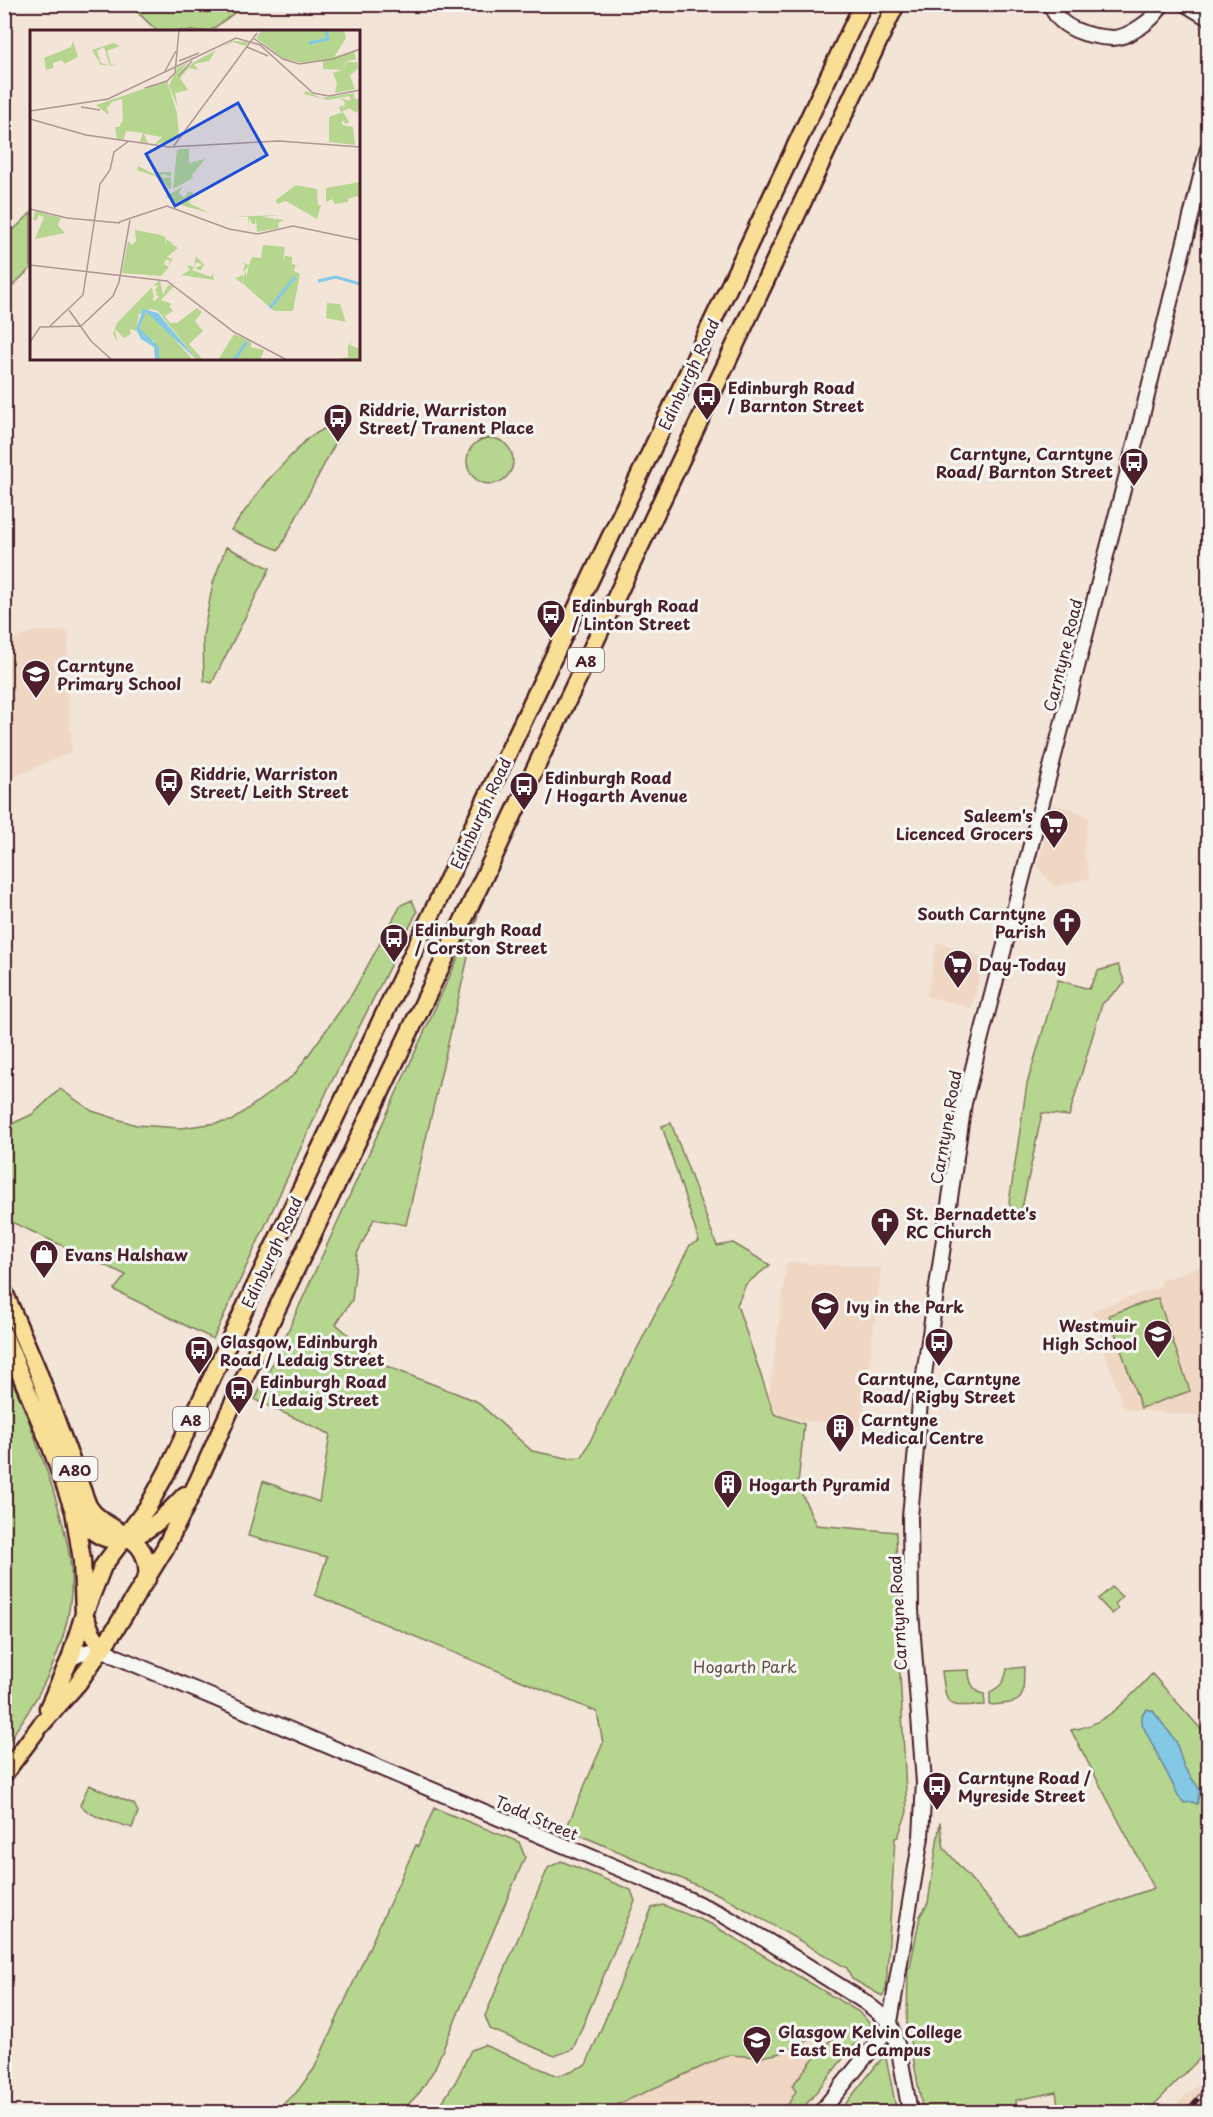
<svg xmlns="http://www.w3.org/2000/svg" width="1213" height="2117" font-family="'Playpen Sans',sans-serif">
<rect width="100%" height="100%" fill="#f2e4d7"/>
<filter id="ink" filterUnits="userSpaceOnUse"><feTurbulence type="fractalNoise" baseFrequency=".0167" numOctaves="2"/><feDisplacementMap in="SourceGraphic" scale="12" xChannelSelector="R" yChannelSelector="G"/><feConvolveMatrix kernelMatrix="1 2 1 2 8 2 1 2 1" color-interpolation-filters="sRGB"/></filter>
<g filter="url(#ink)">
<!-- built -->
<path fill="#efd7c4" d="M34 631H69L66 679 72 749 67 754 5 781V647L14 639Z
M1053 804 1075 810 1089 818 1083 850 1090 878 1054 887 1038 867Z
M937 942 985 958 971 1008 927 996Z
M787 1262 881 1268 862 1426 781 1418 773 1408 769 1396Z
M1208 1264V1416L1124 1409 1091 1311 1161 1286 1160 1281Z
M830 2029 835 2037 820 2050 784 2112H601L728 2055 761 2057 781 2053Z
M1208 2074V2112H1168L1202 2081Z"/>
<!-- green -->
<path fill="#b6d68f" stroke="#807a5d" stroke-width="1.5" d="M130 5H245L210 31H157Z
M31 213V268L5 293V238Z
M341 419 346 423 279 550 231 530 266 482 308 438Z
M467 461a23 23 0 1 1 46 0a23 23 0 1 1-46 0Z
M226 547 270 568 212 683 204 681 203 636 213 583Z
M412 900 417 912 328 1089 213 1339 114 1290 126 1275 5 1219V1127L33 1114 60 1089 92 1111 136 1125 181 1128 231 1121 294 1075 352 994 401 905Z
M478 914 406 1225 374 1219 357 1254 352 1300 336 1324 386 1366 476 1401 532 1451 567 1458 582 1457 690 1245 699 1241 662 1126 671 1123 717 1246 733 1243 770 1265 746 1284 737 1305 774 1414 804 1424 798 1485 816 1525 896 1532 899 1654 907 1812 898 1837 895 1838 886 1990 882 1996 852 1979 847 1968 722 1896 566 1829 603 1743 597 1712 315 1595 327 1557 248 1536 263 1481 319 1502 330 1434 255 1400 286 1335Z
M1118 965 1125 983 1102 1004 1069 1116 1042 1113 1022 1208 1015 1214 1009 1203 1027 1084 1058 980 1089 989 1098 971Z
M1158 1298 1190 1391 1141 1408 1109 1315Z
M5 1369C19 1390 31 1428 40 1452 52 1485 63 1518 69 1553 81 1624 45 1691 5 1746Z
M1112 1587 1122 1597 1115 1604 1118 1609 1112 1614 1098 1599Z
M1024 1667C1023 1702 1026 1702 990 1705V1692C1001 1687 1005 1681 1007 1669Z
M969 1670C969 1681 972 1691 984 1694L985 1705C946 1706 947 1710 942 1671Z
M1152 1674 1208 1737V2050L1147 2112H1059L1056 2092 1016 2100 1017 2112H923L907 2024 908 1968 910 1967 920 1916 928 1903 940 1822 944 1848 1019 1935 1154 1888 1071 1730C1106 1726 1129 1698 1152 1674Z
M89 1785 134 1804 138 1812 132 1828C113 1821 95 1820 80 1805Z
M434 1808 519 1842 525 1857 434 2070 420 2092 401 2112H273L296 2093 314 2069 416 1845 418 1846Z
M561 1861 631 1890 635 1901 573 2049 555 2056 490 2029 485 2016 548 1868Z
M663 1905 711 1924 859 2012 871 2024 800 2112H784L796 2091 792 2086 820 2050 834 2037 830 2029 781 2053 761 2057 728 2055 601 2112H438L437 2110 456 2081 471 2050 484 2045 558 2076 586 2065 652 1908Z
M883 2057 886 2058 897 2112H839Z"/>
<!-- water -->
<path fill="#83c8e4" stroke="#6c849a" stroke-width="1.5" d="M1147 1709 1153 1711 1176 1741 1184 1767 1200 1790 1197 1804 1192 1802 1184 1803 1179 1797 1142 1724V1715Z"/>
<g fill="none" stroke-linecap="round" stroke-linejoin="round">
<!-- secondary casing -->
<g stroke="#4a1f2b" stroke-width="18">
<path id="secondary" d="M1051 4C1057 29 1090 37 1113 38 1127 38 1157 19 1161 4
M1185 4 1208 18
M70 1659 82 1653 102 1648 115 1656 653 1883 721 1914 766 1940 865 2002 890 2022 899 2051 910 2112
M821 2112 882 2036 890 2022 921 1837 924 1783 911 1610 910 1517 920 1402 964 1103 1139 428 1208 148"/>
</g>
<!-- primary casing -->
<g stroke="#4a1f2b" stroke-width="21">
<path id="primary" d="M4 1292 37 1369 88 1506C107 1536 152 1531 147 1579
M4 1335 51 1447 74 1511 82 1560 84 1614 70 1659 48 1708
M76 1513C114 1567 153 1529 185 1495
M84 1614 103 1566 149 1505 168 1470 863 4
M84 1614 92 1633 102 1648
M4 1774 40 1726 78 1683 116 1628 165 1548 198 1481 259 1346 493 858 896 4"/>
</g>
<!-- secondary -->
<use href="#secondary" stroke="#f6f6f2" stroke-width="14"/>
<!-- primary -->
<use href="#primary" stroke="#f9df96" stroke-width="16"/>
<!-- rail casing -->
<g stroke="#4a1f2b" stroke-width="5">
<path id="rail" d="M1186 2112 1208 2088"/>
</g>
<!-- rail -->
<use href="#rail" stroke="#f6f6f2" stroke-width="3" stroke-dasharray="9" stroke-linecap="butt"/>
</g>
</g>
<!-- icons -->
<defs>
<g id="bus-pin" transform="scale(1.5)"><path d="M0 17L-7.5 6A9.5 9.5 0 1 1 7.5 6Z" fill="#4a1f2b" stroke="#f6f6f2"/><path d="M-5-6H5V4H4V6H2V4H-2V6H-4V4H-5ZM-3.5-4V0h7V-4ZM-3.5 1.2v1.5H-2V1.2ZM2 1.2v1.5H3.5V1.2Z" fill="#fff"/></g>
<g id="school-pin" transform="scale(1.5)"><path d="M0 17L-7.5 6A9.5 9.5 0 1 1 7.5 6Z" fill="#4a1f2b" stroke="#f6f6f2"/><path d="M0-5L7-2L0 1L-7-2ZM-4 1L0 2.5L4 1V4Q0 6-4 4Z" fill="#fff"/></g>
<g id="supermarket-pin" transform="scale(1.5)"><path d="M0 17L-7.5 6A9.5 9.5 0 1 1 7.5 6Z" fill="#4a1f2b" stroke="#f6f6f2"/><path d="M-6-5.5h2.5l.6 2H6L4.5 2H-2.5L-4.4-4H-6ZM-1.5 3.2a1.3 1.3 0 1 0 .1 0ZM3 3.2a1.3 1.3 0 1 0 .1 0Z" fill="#fff"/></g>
<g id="church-pin" transform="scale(1.5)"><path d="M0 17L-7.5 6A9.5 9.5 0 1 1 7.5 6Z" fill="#4a1f2b" stroke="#f6f6f2"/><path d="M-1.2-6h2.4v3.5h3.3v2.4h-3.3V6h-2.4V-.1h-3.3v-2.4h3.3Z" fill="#fff"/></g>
<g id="shop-pin" transform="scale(1.5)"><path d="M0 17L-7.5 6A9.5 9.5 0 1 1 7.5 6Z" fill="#4a1f2b" stroke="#f6f6f2"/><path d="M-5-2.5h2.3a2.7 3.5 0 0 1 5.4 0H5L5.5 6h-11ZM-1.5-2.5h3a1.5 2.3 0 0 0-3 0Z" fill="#fff"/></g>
<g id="building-pin" transform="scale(1.5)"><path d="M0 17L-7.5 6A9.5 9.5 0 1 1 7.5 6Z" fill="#4a1f2b" stroke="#f6f6f2"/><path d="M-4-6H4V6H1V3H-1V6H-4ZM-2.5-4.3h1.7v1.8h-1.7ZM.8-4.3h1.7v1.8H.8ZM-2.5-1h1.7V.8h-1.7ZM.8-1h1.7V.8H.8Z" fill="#fff"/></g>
<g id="university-pin" transform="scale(1.5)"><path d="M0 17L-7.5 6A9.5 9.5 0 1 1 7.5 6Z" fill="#4a1f2b" stroke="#f6f6f2"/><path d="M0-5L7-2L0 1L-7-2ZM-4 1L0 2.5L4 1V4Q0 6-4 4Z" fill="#fff"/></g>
</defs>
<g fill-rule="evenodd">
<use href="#bus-pin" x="707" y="396"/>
<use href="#bus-pin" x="338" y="418"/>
<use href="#bus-pin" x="1134" y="462"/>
<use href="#bus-pin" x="551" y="614"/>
<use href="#school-pin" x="36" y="674"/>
<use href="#bus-pin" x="169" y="782"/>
<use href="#bus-pin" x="524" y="786"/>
<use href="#supermarket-pin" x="1054" y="824"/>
<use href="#church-pin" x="1067" y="922"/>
<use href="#bus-pin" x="394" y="938"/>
<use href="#supermarket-pin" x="958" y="964"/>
<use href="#church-pin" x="885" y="1222"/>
<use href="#shop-pin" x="44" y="1254"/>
<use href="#school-pin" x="825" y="1306"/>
<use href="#school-pin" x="1158" y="1334"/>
<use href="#bus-pin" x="939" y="1342"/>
<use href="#bus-pin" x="199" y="1350"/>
<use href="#bus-pin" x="239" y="1390"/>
<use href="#building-pin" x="840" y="1428"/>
<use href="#building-pin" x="728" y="1484"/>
<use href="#bus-pin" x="937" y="1786"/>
<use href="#university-pin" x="757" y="2040"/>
</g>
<g text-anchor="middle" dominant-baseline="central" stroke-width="6" stroke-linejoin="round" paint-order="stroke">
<!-- shield labels -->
<g fill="#f6f6f2" stroke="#7e6067" stroke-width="1.5">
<rect x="568" y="648" width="36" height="24" rx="4.5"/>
<rect x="173" y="1407" width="36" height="24" rx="4.5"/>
<rect x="52.5" y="1457" width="45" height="24" rx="4.5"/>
</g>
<g font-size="15" font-weight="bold" fill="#4a1f2b">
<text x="586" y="660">A8</text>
<text x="191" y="1419">A8</text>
<text x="75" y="1469">A80</text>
</g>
<!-- street labels -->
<g font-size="16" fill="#4a1f2b" stroke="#f6f6f2">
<text transform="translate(688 374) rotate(-65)">Edinburgh Road</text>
<text transform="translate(1062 655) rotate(-76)">Carntyne Road</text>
<text transform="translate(480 813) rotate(-65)">Edinburgh Road</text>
<text transform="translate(945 1127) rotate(-80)">Carntyne Road</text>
<text transform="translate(271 1252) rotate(-65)">Edinburgh Road</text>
<text transform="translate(897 1613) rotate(-93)">Carntyne Road</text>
<text transform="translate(537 1817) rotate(23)">Todd Street</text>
</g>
<!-- poi labels -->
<g font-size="16" font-weight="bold" fill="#4a1f2b" stroke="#f6f6f2" text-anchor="start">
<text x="728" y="387">Edinburgh Road<tspan x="728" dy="18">/ Barnton Street</tspan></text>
<text x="359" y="409">Riddrie, Warriston<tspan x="359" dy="18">Street/ Tranent Place</tspan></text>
<text x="1113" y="453" text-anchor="end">Carntyne, Carntyne<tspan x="1113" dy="18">Road/ Barnton Street</tspan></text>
<text x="572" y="605">Edinburgh Road<tspan x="572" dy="18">/ Linton Street</tspan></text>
<text x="57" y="665">Carntyne<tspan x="57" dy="18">Primary School</tspan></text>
<text x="190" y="773">Riddrie, Warriston<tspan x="190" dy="18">Street/ Leith Street</tspan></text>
<text x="545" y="777">Edinburgh Road<tspan x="545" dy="18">/ Hogarth Avenue</tspan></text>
<text x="1033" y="815" text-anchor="end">Saleem's<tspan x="1033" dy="18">Licenced Grocers</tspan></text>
<text x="1046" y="913" text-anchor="end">South Carntyne<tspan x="1046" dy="18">Parish</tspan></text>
<text x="415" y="929">Edinburgh Road<tspan x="415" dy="18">/ Corston Street</tspan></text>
<text x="979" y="964">Day-Today</text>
<text x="906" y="1213">St. Bernadette's<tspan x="906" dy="18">RC Church</tspan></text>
<text x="65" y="1254">Evans Halshaw</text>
<text x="846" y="1306">Ivy in the Park</text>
<text x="1137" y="1325" text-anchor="end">Westmuir<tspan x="1137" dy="18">High School</tspan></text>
<text x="220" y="1341">Glasgow, Edinburgh<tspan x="220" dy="18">Road / Ledaig Street</tspan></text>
<text x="939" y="1378" text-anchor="middle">Carntyne, Carntyne<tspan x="939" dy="18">Road/ Rigby Street</tspan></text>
<text x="260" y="1381">Edinburgh Road<tspan x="260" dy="18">/ Ledaig Street</tspan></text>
<text x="861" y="1419">Carntyne<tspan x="861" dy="18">Medical Centre</tspan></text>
<text x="749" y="1484">Hogarth Pyramid</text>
<text x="958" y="1777">Carntyne Road /<tspan x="958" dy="18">Myreside Street</tspan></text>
<text x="778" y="2031">Glasgow Kelvin College<tspan x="778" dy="18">- East End Campus</tspan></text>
</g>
<!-- park labels -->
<g font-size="16" fill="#654d44" stroke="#f6f6f2">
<text x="745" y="1666">Hogarth Park</text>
</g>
</g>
<!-- overview -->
<g transform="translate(30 30)">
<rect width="330" height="330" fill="#f2e4d7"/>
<path d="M232 0H319L314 1 316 8 303 29 273 33 254 29 226 8ZM43 11 48 27 34 34 32 30 23 33V38L16 40 14 28 41 17ZM203 11 219 12 215 16 203 12 186 20 179 31 164 34 168 40 159 38 150 48 158 60 145 63 148 78 139 56 147 38 158 32 145 48 164 32 179 24ZM83 13 90 16 77 21 81 35 87 34 80 36 74 17 67 21 71 33 78 35H71L62 20ZM324 21 326 29 316 32 312 39 317 32H327L328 38 320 46 325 59 305 63 307 53 303 43 312 40 293 39V30ZM137 51 147 83 149 106 144 111 125 114 132 107 114 104 118 113 110 112 113 103 96 101 94 109H87L85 97H89L93 90 92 69 82 72 77 78 79 85 66 75ZM276 61 291 68 324 63 325 69H330V77L327 83 319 78 311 82 309 77 313 75 314 79 315 72 309 68 321 71 319 66 298 70 274 64ZM313 82 319 92 316 94 312 90V95L323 97 325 115 299 112V87ZM180 116 159 119V133L175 129 162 145 163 148 143 159 147 120ZM108 136 126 145 127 142H141V146L131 144 133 148 141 147V159L135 158 139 157 125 146 107 140ZM330 152V169L328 166 318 169V172L305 174 302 169 296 172V158ZM266 155 287 159 288 175H291L287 189 256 171 247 174 246 170ZM152 157 149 163 154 168 159 161 163 163 159 173 179 183 141 172 142 168 135 167ZM5 181 31 188 28 195 35 203 5 209 14 187 9 185 6 191 3 190ZM250 185 232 187 254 190 248 193 249 198 227 202 226 188 225 194H222L219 188V195L218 187H203ZM105 200 131 205 136 208 135 215 137 210 146 214 139 212 148 218 137 227 143 229 138 236 140 231 136 229 134 234 139 237 131 246 92 243 98 211 102 215 106 211ZM233 215 255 217 253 232 255 226 262 227V234L270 236H265L264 241 270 244 263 281H244L212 253 215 248 211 253 205 248 212 246 209 243 213 246V248L216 241V248L219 236 213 242 215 235 211 232 219 235 222 227 231 228ZM166 226 174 235 171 240H168L165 238 172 235 167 232 162 240 181 247 182 243 184 250 151 245 160 240 157 235 164 237ZM130 250 133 265 138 255 144 256 131 270 142 274 139 276 143 281 135 286 140 293H147L167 278 172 282 165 291 173 301 159 314 173 330H167L128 281 120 279 109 284 106 301 100 299 101 304 94 308 85 299 87 311 83 304 87 293 122 257 124 269 121 267 124 271 129 267 125 264 128 263 125 261 128 255 123 256ZM297 273 310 274 316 292 296 288ZM119 282 128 290 163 330H129L124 311 113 306 109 298 113 283ZM204 304 221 312V317L234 320 230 330H188ZM322 309 320 315 330 319V330L308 329 318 327V316Z" fill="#b6d68f"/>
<path d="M113 279 128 283 167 330 116 282 109 298 129 317V330H125L124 317 111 309 106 299Z" fill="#83c8e4"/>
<path fill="none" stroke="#83c8e4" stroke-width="3" d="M279 13 298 9 296 0M288 251 306 247 330 254M240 278 265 247M204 330 217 312"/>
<path fill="none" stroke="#af9592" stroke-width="1.5" d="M223 8 253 29 269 34 303 29 330 19M217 17 238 26M149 31 169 23M135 41 146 21M148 46 162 31M115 58 137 51 145 43 149 0M51 77 70 80M0 81 78 69 206 8 230 15 283 63 299 66 330 60M0 89 56 105 139 117 249 111 330 117M143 117 227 3M0 179 37 188 90 193M89 192 137 176 199 199 228 204 263 196 330 210M0 235 137 251 204 302 257 330M39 280 61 311 82 330M20 296 53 265 70 154 80 140 84 122 99 111M0 312 10 297 51 296 83 266 89 252 100 190"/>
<path fill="#1d4ed8" fill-opacity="0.15" stroke="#1d4ed8" stroke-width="3" d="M208 73 237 125 145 176 116 124Z"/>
<rect width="330" height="330" fill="none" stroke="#4a1f2b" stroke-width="3"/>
</g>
<!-- margin -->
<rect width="1213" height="2117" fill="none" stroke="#f6f6f2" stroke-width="24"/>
<rect x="12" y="12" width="1189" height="2093" fill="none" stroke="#4a1f2b" stroke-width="2" filter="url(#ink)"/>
</svg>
